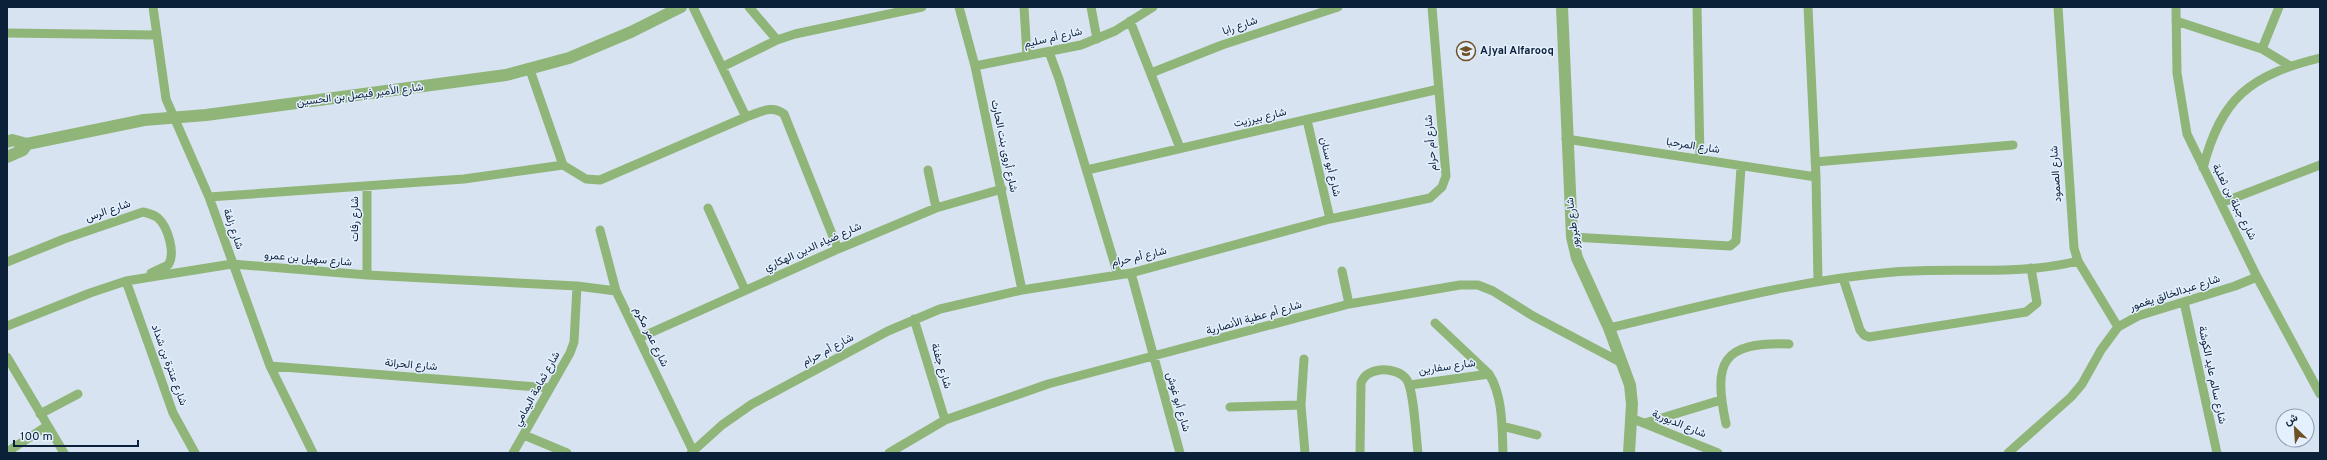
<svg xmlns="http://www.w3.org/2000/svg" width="2327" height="460" font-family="Overpass,Vazirmatn,sans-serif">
<rect width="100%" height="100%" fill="#d8e3f1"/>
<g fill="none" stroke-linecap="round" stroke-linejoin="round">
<!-- minor -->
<path stroke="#90b579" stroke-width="9" d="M153 7 166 99 209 197 270 366 313 453
M693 7 722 67
M749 7 777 40
M959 7 975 66 1022 290
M1024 7 1027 56
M1091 7 1097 39
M1697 7 1700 159
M1808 7 1816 177 1818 281
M2058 7 2074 248 2078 261 2118 327
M2176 7 2177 73 2187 134 2257 277 2320 394
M1130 21 1180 148
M2176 21 2262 49 2290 66
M7 33 157 35
M2262 49 2279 7
M1049 52 1059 79 1118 275
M975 66 1081 45 1115 31 1153 7
M530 70 563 165 586 179 600 180 746 117C759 113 772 104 784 114L838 249
M1151 73 1222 45 1338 7
M746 117 722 67 777 40 795 34 922 7
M1307 120 1330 219
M1566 139 1816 177
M1815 162 2013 145
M2203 168C2221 98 2250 75 2320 58
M928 170 936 208
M1087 170 1439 89
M209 197 464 179 563 165
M2221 203 2320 165
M708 208 745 290
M600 230 616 291 693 451
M1572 237 1730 246 1736 241 1741 167
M7 262 64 239 143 212C148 213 154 215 158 218 168 227 176 254 168 265L151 273
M1342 271 1349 304
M1131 273 1180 453
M367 275V186
M1843 278 1860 330 1864 335 1869 337 2026 312 2037 303 2031 268
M126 281 173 413 195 453
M2184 302 2217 453
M914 319 945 420
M1435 323 1489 374C1503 396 1502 427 1503 453
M7 326 90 293 126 281 232 264 367 275 577 286 616 291
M1609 328C1703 306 1797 280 1894 272 1955 267 2019 276 2078 261
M639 338 838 249 936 208 1002 189
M7 357 64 453
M1304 359 1301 405 1305 453
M270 366 550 388
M1410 385 1489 374
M1230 407 1301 405
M40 414 78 394
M1631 418 1718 453
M1645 423 1721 400
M1726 424C1713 362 1721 342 1789 344
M1502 426 1537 435
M524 435 567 453
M7 452 47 426
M513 453 570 353 574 342 577 286
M691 453 722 425 752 404 888 331 940 309 1022 290 1131 273 1330 219 1430 198 1442 187 1446 176 1432 7
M889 453 945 420 1048 384 1349 304 1460 285H1478L1493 291 1533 316 1622 363
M1360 453 1361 383C1364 375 1371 371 1380 370 1389 369 1402 372 1407 380 1414 391 1416 438 1418 453
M2008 453 2071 397 2082 384 2101 350 2118 327 2138 316 2235 286 2257 277"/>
<!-- tertiary -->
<path stroke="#90b579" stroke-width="12" d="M1562 7 1572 237 1577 258 1609 328 1630 385 1632 404 1629 453
M7 142 12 140 27 144 144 120 206 115 506 75 569 58 631 32 681 7
M7 157 23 150 27 144"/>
</g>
<!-- icons -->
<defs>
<g id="school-ring" transform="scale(1)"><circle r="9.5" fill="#e5f0fe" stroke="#6f5125" stroke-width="1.5"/><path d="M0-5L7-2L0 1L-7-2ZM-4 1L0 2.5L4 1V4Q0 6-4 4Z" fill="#6f5125"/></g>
</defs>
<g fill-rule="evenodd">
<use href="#school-ring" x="1466" y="51"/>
</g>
<g text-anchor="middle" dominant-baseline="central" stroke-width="3" stroke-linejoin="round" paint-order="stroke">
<!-- street labels -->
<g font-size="11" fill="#0b2039" stroke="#e5f0fe">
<text transform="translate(1240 26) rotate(-19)">شارع رابا</text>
<text transform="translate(1053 38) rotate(-13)">شارع أم سليم</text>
<text transform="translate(360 95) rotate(-7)">شارع الأمير فيصل بن الحسين</text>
<text transform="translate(1260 118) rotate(-13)">شارع بيرزيت</text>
<text transform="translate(1431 143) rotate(-95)">شارع أم حرام</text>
<text transform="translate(1004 146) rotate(78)">شارع أروى بنت الحارث</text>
<text transform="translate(1693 146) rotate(9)">شارع المرحبا</text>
<text transform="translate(1330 167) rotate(77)">شارع أبو سنان</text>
<text transform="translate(2056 174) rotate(-94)">شارع الصمود</text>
<text transform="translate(2234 202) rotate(63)">شارع جبلة بن ثعلبة</text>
<text transform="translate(108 211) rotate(-19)">شارع الرس</text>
<text transform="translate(355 219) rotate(-90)">شارع رفات</text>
<text transform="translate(1573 223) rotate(-97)">شارع طبربور</text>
<text transform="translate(233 229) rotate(71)">شارع زلفة</text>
<text transform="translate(813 247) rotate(-24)">شارع ضياء الدين الهكاري</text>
<text transform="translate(1139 257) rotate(-13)">شارع أم حرام</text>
<text transform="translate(308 259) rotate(5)">شارع سهيل بن عمرو</text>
<text transform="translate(2175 293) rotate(-18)">شارع عبدالخالق يغمور</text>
<text transform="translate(1254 318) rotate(-16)">شارع أم عطية الأنصارية</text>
<text transform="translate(651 337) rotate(64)">شارع عمر مكرم</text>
<text transform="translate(828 350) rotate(-28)">شارع أم حرام</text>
<text transform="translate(169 365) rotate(70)">شارع عنترة بن شداد</text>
<text transform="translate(411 365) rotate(5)">شارع الحرانة</text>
<text transform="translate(941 366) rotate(73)">شارع جفنة</text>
<text transform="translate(1447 367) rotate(-8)">شارع سفارين</text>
<text transform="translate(2212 375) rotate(78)">شارع سالم عايد الكوشة</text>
<text transform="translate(537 389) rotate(-61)">شارع ثمامة اليمامي</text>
<text transform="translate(1178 402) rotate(74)">شارع أبو غوش</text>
<text transform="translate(1679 424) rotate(22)">شارع الدبورية</text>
</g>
<!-- poi labels -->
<g font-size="11" font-weight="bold" fill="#0b2039" stroke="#e5f0fe" text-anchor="start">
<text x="1480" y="51">Ajyal Alfarooq</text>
</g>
</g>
<!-- border -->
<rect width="2327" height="460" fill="none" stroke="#0b2039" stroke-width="16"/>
<!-- north arrow -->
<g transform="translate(2295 428) rotate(335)"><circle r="19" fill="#e5f0fe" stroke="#8e9daf"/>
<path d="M0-3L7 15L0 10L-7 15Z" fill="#6f5125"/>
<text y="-6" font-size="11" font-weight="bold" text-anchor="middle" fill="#0b2039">ش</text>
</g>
<!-- scale -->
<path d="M14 440v6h124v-6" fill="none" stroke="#0b2039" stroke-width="2"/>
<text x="20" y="440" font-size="12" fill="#0b2039" stroke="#e5f0fe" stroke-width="3" paint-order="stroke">100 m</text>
</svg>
